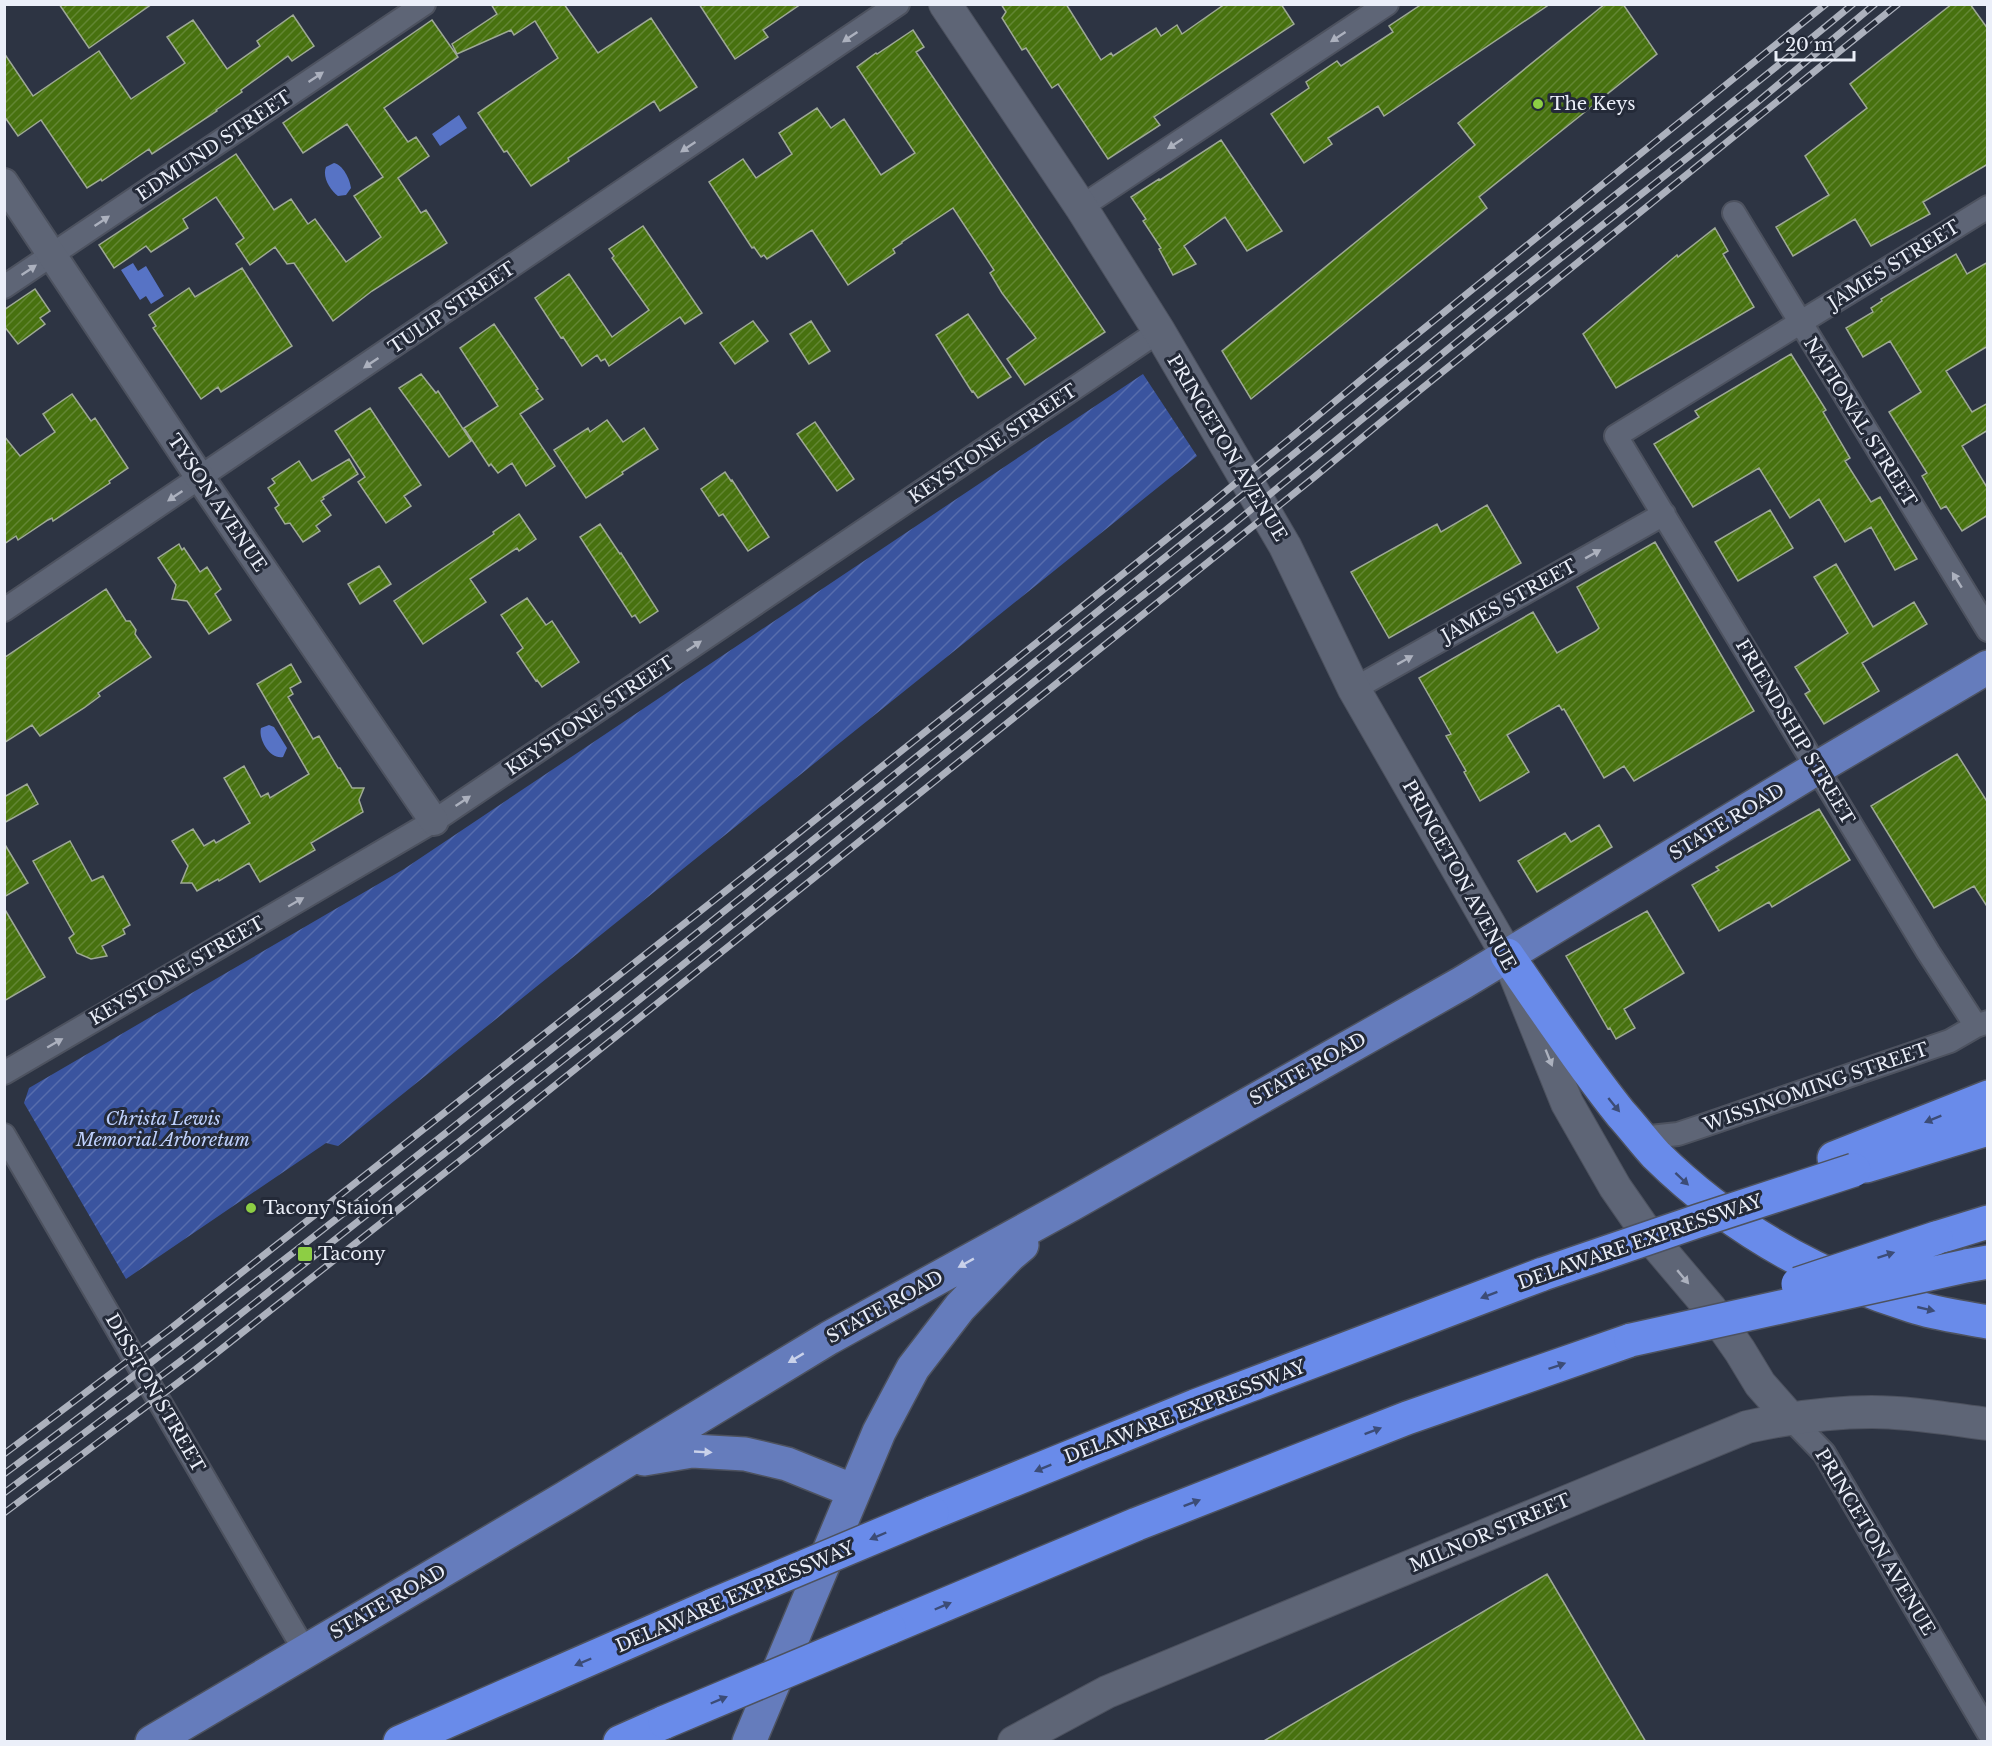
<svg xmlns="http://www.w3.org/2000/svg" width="1992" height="1746" font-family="'Libre Baskerville',serif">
<defs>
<pattern id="garden-furrows" width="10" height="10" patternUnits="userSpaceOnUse" patternTransform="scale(1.5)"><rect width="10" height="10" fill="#3a549f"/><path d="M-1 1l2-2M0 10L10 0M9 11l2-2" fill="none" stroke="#576dad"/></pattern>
<pattern id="building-hatch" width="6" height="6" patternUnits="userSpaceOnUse" patternTransform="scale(1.5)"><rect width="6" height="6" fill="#47710f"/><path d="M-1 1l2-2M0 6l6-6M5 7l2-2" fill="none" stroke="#628633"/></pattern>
</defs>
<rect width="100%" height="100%" fill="#2d3443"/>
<!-- garden -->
<path fill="url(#garden-furrows)" d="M1143 374 1197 456 338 1146 326 1143 126 1279 24 1103 29 1088 404 869Z"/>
<!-- water -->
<path fill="#5773c5" d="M459 115 467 128 440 146 432 134Z
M334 163C343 165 350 179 351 188L346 195 338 196C330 190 322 177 326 167Z
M133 263 138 271 146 266 164 296 151 304 146 296 140 300 121 270Z
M269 725 274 727 287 748 283 757C270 760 258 739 261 728Z"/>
<!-- building -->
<path fill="url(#building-hatch)" stroke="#9ea996" stroke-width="1.5" d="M59 4H152L89 48Z
M491 4H564L598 53 651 18 697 87 660 111 654 101 568 158 569 161 531 186 507 151 504 152 478 113 558 58 535 21 514 35 511 30 457 54 452 44 497 14Z
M699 4H801L763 30 768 37 735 59Z
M1001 4H1066L1101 60 1111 53 1113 56 1156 28 1161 36 1177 25 1182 34 1225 4H1281L1294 24 1154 117 1160 125 1108 159 1058 84 1052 88 1026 48 1022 50 1002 18 1006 12Z
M1422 4H1550L1384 116 1378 106 1328 138 1332 144 1304 163 1271 114 1309 88 1306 82 1337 61 1341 66 1393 32 1389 26Z
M1605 4H1623L1657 54 1479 197 1487 208 1251 399 1222 351 1475 145 1458 123Z
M1952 4H1970L1988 29V164L1923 202 1930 214 1871 246 1855 219 1793 256 1776 227 1829 195 1805 156 1867 108 1850 84Z
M293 15 314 46 292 61 288 56 241 90 242 92 216 110 217 111 152 154 149 149 102 181 101 179 87 188 41 120 18 136 4 116V53L33 96 99 51 131 99 185 63 167 37 193 20 227 69 260 46 257 41Z
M432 20 458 57 384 108 408 142 416 137 429 156 398 178 421 213 426 210 447 243 372 291 333 321 294 263 287 264 275 247 250 265 236 244 244 238 216 197 183 219 188 228 151 252 146 246 114 268 99 245 236 154 274 210 291 199 308 224 315 219 346 262 381 237 354 196 383 177 347 124 303 153 283 123Z
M913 30 924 47 916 52 1105 332 1025 385 1007 359 1036 338 1002 293 990 273 994 270 953 208 902 242V243L893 249 895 253 848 285 812 230 767 259 764 255 761 257 754 247 752 248 709 182 743 159 756 178 792 154 779 133 817 108 831 128 844 119 881 175 915 153 857 67 876 53 877 54Z
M1221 140 1282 231 1247 251 1225 217 1184 246 1196 264 1173 275 1159 249 1161 248 1143 221 1146 219 1131 197 1159 179 1160 180Z
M643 226 702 313 685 324 680 317 609 366 605 359 601 361 597 355 582 366 563 337 561 338 535 298 569 274 612 337 649 310 612 258 614 256 609 249Z
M1715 228 1728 251 1723 254 1754 307 1616 388 1583 334 1677 255 1678 257Z
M1956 254 1967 274 1988 262V346L1946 371 1972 412 1988 403V430L1962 446 1988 489V515L1962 531 1946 506 1941 509 1922 476 1927 473 1889 412 1921 392 1890 341 1863 357 1846 328 1873 312 1871 308 1882 301 1881 299Z
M242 268 292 346 221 392 218 387 201 399 153 328 156 326 149 315 189 288 195 297Z
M35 289 50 311 40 318 45 324 18 344 4 326V310Z
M968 314 1011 377 978 398 973 391 972 392 936 335Z
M753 321 768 341 735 364 720 343Z
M811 321 830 351 809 364 790 334Z
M494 324 538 389 536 390 543 399 520 414 555 466 526 486 512 463 498 473 491 464 489 466 464 428 498 406 460 348Z
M1791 354 1826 410 1823 412 1850 458 1845 461 1871 502 1880 497 1917 559 1895 570 1871 527 1845 542 1819 499 1790 518 1759 468 1693 507 1654 444 1699 417 1695 411Z
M421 374 436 393 438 391 471 441 449 457 399 388Z
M72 394 91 421 95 418 128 468 109 481 110 483 53 521 52 518 48 520 18 540 16 536 4 544V436L20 456 55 432 43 414Z
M370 408 421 485 404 496 411 506 386 523 358 482 365 477 335 431Z
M607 420 623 442 644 428 658 449 622 472 623 474 586 498 554 450 588 428 590 432Z
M815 422 854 479 837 491 797 434Z
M349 459 358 474 323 497 324 499 321 501 331 515 316 526 320 531 303 542 290 523 285 524 275 508 279 505 268 488 275 483 272 479 299 461 312 481Z
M725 472 731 481 732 480 769 537 748 551 723 514 719 516 701 489Z
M1487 505 1521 563 1389 638 1351 572 1437 524 1441 532Z
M1770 510 1793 548 1738 581 1715 542Z
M519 514 536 539 519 551 517 548 470 579 486 602 423 644 394 601 494 534 493 532Z
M600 524 620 554 621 553 658 611 640 623 635 615 632 617 580 537Z
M1655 542 1754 711 1634 781 1624 766 1604 778 1564 709 1562 710 1559 705 1507 735 1529 772 1480 801 1464 772 1466 771 1446 736 1451 734 1419 678 1533 612 1557 653 1596 631 1599 628 1577 587Z
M179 544 182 550 184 548 200 572 207 567 221 589 215 594 231 620 209 634 187 601 172 599 176 585 158 558Z
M1836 564 1873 627 1914 602 1927 624 1862 663 1879 691 1824 724 1805 694 1810 691 1795 667 1848 633 1814 577Z
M379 566 391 584 360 604 348 584Z
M106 589 126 621H130L136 630 135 634 151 657 98 693 100 696 84 708 40 736 32 725 4 743V658Z
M527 598 546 625 552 621 579 662 542 687 537 680 536 681 517 653 523 648 501 615Z
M291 664 301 682 290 688 293 694 288 697 313 739 319 736 338 768H340L352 788H364L359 800 363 812 311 843 315 850 260 882 249 863 219 881 218 879 197 891 192 883H181L188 866 172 841 193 829 204 846 214 840 216 843 250 823 224 778 244 766 261 797 268 793 270 798 309 774 257 684Z
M1957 754 1988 803V908L1974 886 1934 908 1871 806Z
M27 784 38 804 4 823V797Z
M1819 809 1850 860 1772 907 1769 902 1719 931 1692 885 1719 870 1716 867Z
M1599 825 1612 847 1537 892 1518 861 1565 833 1571 842Z
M70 841 92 881 103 876 130 925 123 929 125 934 102 946 107 956 91 959 77 953 69 938 74 934 33 861Z
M4 843 28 883 4 897Z
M4 908 45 977 4 1001Z
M1647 911 1684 973 1624 1009 1635 1028 1616 1039 1610 1028 1608 1029 1566 956Z
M1547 1574 1646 1742H1262Z"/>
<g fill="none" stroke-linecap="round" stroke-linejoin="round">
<!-- minor casing -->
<g stroke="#4d525f" stroke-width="26">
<path id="minor" d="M1081 207 1387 4
M1734 213 1988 630
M4 287 424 4
M4 610 898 4
M1354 689 1664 514
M1976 1026 1928 952 1616 436 1988 207
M4 1073 434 821 1159 331
M4 1135 305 1651
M1641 1138 1678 1134 1708 1124 1950 1041 1976 1026 1988 1022
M1790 1418 1824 1453 1988 1732"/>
</g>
<!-- tertiary casing -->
<g stroke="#4d525f" stroke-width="32">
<path id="tertiary" d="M4 183 201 479 434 821"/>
</g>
<!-- secondary casing -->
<g stroke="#4d525f" stroke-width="34">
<path id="secondary" d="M945 4 1081 207 1159 331 1285 546 1354 689 1507 955 1567 1103 1615 1187 1649 1236 1710 1308 1740 1351 1760 1384 1790 1418
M1014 1742 1107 1692 1747 1427C1788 1418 1829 1412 1872 1412 1910 1412 1949 1419 1988 1424"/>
</g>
<!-- primary casing -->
<g stroke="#4d525f" stroke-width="36">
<path id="primary" d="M644 1459 692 1451 745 1454 787 1464 854 1491
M152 1742 565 1498 829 1338 1072 1204 1462 983 1817 768 1988 667
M749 1742 879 1432 913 1368 960 1307 1009 1256 1022 1245"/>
</g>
<!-- motorway casing -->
<g stroke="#4d525f" stroke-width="36">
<path id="motorway" d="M1507 955C1544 1008 1580 1063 1621 1114 1633 1127 1644 1142 1656 1155 1728 1226 1816 1276 1912 1306 1936 1314 1962 1317 1988 1322
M1834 1158 1988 1097
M1866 1166 1988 1129
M1936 1238 1988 1222
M1966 1266 1988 1262
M932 1513 1195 1406 1543 1274
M889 1628 1137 1524 1407 1418 1631 1340
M400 1742 713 1605
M620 1742 665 1722"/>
</g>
<!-- minor -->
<use href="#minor" stroke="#5e6576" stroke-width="22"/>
<!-- tertiary -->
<use href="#tertiary" stroke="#5e6576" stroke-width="28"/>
<!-- secondary -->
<use href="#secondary" stroke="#5e6576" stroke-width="32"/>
<!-- primary -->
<use href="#primary" stroke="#657cbc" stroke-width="33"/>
<!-- motorway -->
<use href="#motorway" stroke="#698bea" stroke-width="33"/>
<!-- rail casing -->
<g stroke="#acb1bd" stroke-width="7">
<path id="rail" d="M4 1454 170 1329 751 871 1208 506 1401 347 1826 4
M4 1474C365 1203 715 918 1067 636 1215 518 1363 398 1510 279 1624 187 1740 98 1853 4
M4 1493 186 1357 634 1004 1072 651 1226 530 1518 292 1755 104 1875 4
M4 1513 191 1373 513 1119 1312 479 1420 390 1898 4"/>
</g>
<!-- rail -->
<use href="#rail" stroke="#242a38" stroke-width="4.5" stroke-dasharray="14" stroke-linecap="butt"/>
<!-- motorway-bridge casing -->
<g stroke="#4d525f" stroke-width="36" stroke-linecap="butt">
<path id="motorway-bridge" d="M1543 1274 1698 1221 1854 1170
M1798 1284 1936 1238
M1631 1340 1966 1266
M713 1605 932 1513
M665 1722 889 1628"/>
</g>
<!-- motorway-bridge -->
<use href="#motorway-bridge" stroke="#698bea" stroke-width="33"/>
</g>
<!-- one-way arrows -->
<defs><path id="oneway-solid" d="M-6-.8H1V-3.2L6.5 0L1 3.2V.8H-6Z" transform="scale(1.5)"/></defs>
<g fill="#acb1be">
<use href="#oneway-solid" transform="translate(850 37) rotate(146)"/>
<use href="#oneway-solid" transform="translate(1338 37) rotate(147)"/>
<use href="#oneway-solid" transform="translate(316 77) rotate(-34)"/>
<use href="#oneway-solid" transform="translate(1175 144) rotate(147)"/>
<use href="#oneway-solid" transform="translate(688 147) rotate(146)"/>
<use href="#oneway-solid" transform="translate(102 221) rotate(-34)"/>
<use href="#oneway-solid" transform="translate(29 270) rotate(-34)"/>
<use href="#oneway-solid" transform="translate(371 363) rotate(146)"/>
<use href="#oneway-solid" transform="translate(175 496) rotate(146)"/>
<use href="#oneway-solid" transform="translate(1593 554) rotate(-29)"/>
<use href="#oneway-solid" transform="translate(1957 580) rotate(-122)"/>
<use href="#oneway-solid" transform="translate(694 646) rotate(-34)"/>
<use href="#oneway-solid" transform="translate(1405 660) rotate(-29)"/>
<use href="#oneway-solid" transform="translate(463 801) rotate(-34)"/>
<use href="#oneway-solid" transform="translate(296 902) rotate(-30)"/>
<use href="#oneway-solid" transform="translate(55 1043) rotate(-30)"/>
<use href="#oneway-solid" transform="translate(1549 1058) rotate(68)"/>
<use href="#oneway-solid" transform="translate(1683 1277) rotate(50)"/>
</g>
<g fill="#3c4c76">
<use href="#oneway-solid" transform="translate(1614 1105) rotate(51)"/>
<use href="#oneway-solid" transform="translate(1933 1119) rotate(158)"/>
<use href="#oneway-solid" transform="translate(1682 1179) rotate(43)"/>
<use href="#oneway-solid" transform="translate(1886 1255) rotate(-18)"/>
<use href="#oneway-solid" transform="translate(1489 1295) rotate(159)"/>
<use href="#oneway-solid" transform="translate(1926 1309) rotate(13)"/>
<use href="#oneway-solid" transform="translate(1557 1366) rotate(-19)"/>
<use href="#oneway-solid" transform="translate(1373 1431) rotate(-21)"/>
<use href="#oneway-solid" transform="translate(1043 1468) rotate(158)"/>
<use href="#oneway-solid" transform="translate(1192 1503) rotate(-21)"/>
<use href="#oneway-solid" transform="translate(878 1536) rotate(157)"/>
<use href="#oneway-solid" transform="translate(943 1606) rotate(-23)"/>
<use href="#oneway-solid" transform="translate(583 1662) rotate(157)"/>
<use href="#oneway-solid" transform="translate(719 1700) rotate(-23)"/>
</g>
<g fill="#cad2ea">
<use href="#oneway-solid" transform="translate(966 1263) rotate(151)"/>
<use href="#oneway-solid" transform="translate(796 1358) rotate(149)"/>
<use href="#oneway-solid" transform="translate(703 1452) rotate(3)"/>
</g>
<!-- markers -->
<g fill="#8dce44" stroke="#242a38" stroke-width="2">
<circle cx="1538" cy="104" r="6"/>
<circle cx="251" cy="1208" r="6"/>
<rect x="297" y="1246" width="16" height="16" rx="3"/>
</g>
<g text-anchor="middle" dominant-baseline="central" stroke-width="6" stroke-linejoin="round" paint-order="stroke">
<!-- poi labels -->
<g font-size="18" fill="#ebeff9" stroke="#242a38" text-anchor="start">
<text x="1550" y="104">The Keys</text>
<text x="263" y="1208">Tacony Staion</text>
<text x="318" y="1254">Tacony</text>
</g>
<!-- street labels -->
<g font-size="18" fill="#ebeff9" stroke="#242a38">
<text transform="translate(214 146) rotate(-34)">EDMUND STREET</text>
<text transform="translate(1894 265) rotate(-32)">JAMES STREET</text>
<text transform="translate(452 308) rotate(-34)">TULIP STREET</text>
<text transform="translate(1860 422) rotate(58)">NATIONAL STREET</text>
<text transform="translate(993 444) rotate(-34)">KEYSTONE STREET</text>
<text transform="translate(1227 448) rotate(59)">PRINCETON AVENUE</text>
<text transform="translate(217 503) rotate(56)">TYSON AVENUE</text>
<text transform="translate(1509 601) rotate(-29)">JAMES STREET</text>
<text transform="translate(590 716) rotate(-34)">KEYSTONE STREET</text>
<text transform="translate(1795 732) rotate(59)">FRIENDSHIP STREET</text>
<text transform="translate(1727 822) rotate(-31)">STATE ROAD</text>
<text transform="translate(1459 875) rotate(61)">PRINCETON AVENUE</text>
<text transform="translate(177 971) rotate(-30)">KEYSTONE STREET</text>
<text transform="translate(1308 1069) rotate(-29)">STATE ROAD</text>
<text transform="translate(1816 1087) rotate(-19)">WISSINOMING STREET</text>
<text transform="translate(1640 1242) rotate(-19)">DELAWARE EXPRESSWAY</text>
<text transform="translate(885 1307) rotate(-29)">STATE ROAD</text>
<text transform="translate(155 1393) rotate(60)">DISSTON STREET</text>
<text transform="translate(1185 1412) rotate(-21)">DELAWARE EXPRESSWAY</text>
<text transform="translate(1490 1533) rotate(-23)">MILNOR STREET</text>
<text transform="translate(1875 1542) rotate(59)">PRINCETON AVENUE</text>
<text transform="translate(735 1597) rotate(-23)">DELAWARE EXPRESSWAY</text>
<text transform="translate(388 1602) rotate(-30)">STATE ROAD</text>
</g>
<!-- park labels -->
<g font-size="18" font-style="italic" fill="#bed0fc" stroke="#242a38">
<text x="163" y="1119">Christa Lewis<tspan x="163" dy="21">Memorial Arboretum</tspan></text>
</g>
</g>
<!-- border -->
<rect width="1992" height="1746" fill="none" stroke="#ebeff9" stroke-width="12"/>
<!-- scale -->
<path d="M1776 51v9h78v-9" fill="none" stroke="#ebeff9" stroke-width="3"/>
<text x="1785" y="51" font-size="18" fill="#ebeff9" stroke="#242a38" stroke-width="4.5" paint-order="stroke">20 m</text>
</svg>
